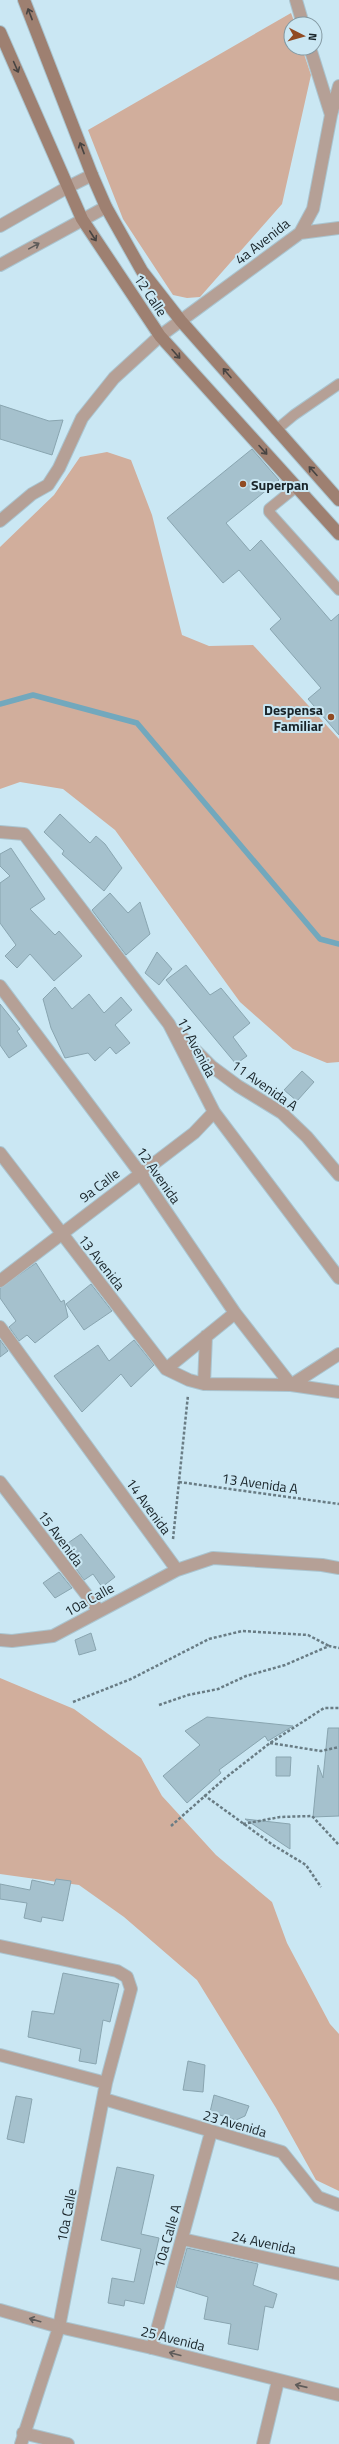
<svg xmlns="http://www.w3.org/2000/svg" width="339" height="2444" font-family="'Titillium Web',sans-serif">
<rect width="100%" height="100%" fill="#cae7f3"/>
<!-- green -->
<path fill="#d1ae9c" d="M291 13 295 24H291V48H302L311 75 282 204 200 297 187 298 173 295 123 219 88 130Z
M107 452 131 460 152 515 182 635 209 646 253 645 339 739V1062L327 1063 293 1049 240 1002 115 830 63 789 20 782 0 789V547L54 495 80 457Z
M0 1678 74 1709 141 1758 162 1796 216 1855 272 1902 287 1943 330 2024 339 2034V2191L316 2180 276 2108 197 1980 124 1917 79 1885 0 1874Z"/>
<g fill="none" stroke-linecap="round" stroke-linejoin="round">
<!-- stream -->
<path stroke="#72a8bd" stroke-width="5.5" d="M0 704 33 695 137 723 320 939 339 944"/>
</g>
<!-- building -->
<path fill="#a5c1cd" stroke="#89a5b0" d="M0 405 49 421 63 420 52 455 0 439Z
M252 449 279 480 226 523 250 551 261 540 331 621 339 614V735L308 699 321 688 270 629 281 619 239 570 223 583 167 518Z
M60 814 90 843 96 836 105 844 122 868 104 891 62 854 64 851 44 832Z
M11 848 45 899 30 909 55 935 59 931 82 956 54 981 30 954 17 968 5 956 16 945 0 923V883L10 876 0 866V854Z
M110 893 128 913 140 902 150 934 126 955 92 910Z
M157 952 172 969 159 985 145 973Z
M186 965 210 995 221 988 250 1023 233 1037 247 1056 236 1064 166 980Z
M55 987 72 1009 89 994 104 1013 121 997 132 1010 115 1025 130 1043 116 1054 110 1047 95 1061 88 1053 65 1058 51 1028 43 999Z
M0 1004 20 1029 17 1031 27 1046 9 1058 0 1045Z
M302 1071 314 1082 297 1101 284 1090Z
M36 1263 61 1302 64 1300 68 1317 35 1343 27 1335 19 1341 9 1327 16 1321 0 1298V1288Z
M91 1284 112 1311 84 1330 66 1304Z
M0 1340 8 1351 0 1357Z
M134 1340 154 1365 131 1387 121 1374 82 1412 54 1376 98 1345 109 1361Z
M81 1534 115 1577 102 1587 93 1574 84 1580 72 1563 76 1560 65 1545Z
M59 1572 72 1588 55 1598 43 1583Z
M91 1633 96 1650 79 1655 75 1640Z
M207 1717 293 1726 268 1741 265 1736 219 1770 221 1773 187 1803 163 1776 200 1745 185 1731Z
M328 1728H339V1816L313 1817 318 1765 323 1778Z
M276 1757H291L290 1776H276Z
M245 1819 290 1824V1849Z
M56 1879 71 1881 63 1921 42 1917 41 1922 24 1918 27 1903 0 1899V1884L30 1890 32 1880 54 1885Z
M63 1973 119 1984 110 2022 103 2020 96 2064 79 2061 81 2049 28 2037 32 2011 54 2014Z
M188 2061 205 2065 203 2092 183 2090Z
M214 2095 249 2106 245 2116 236 2120 210 2112Z
M16 2096 32 2099 24 2143 7 2139Z
M117 2167 154 2175 141 2234 159 2238 144 2304 125 2300 124 2306 108 2303 112 2278 134 2282 141 2249 101 2240Z
M187 2248 258 2264 253 2285 277 2294 273 2308 265 2306 258 2350 228 2344 231 2324 204 2319 208 2297 176 2287Z"/>
<g fill="none" stroke-linecap="round" stroke-linejoin="round">
<!-- service casing -->
<g stroke="#aac4cf" stroke-width="12">
<path id="service" d="M276 430 294 415 339 384
M296 487 269 509V512L339 590"/>
</g>
<!-- minor casing -->
<g stroke="#aac4cf" stroke-width="14">
<path id="minor" d="M296 0 303 24
M310 48 331 115
M0 226 68 187 92 175
M300 233 339 228
M0 265 106 207
M0 521 32 494 48 485 59 468 82 418 114 378 160 336 300 233 313 209 331 115 339 86
M0 832 24 834 169 1024 214 1112 339 1278
M0 986 140 1173 235 1313 291 1385 339 1354
M177 1032 211 1066 238 1086 282 1113 307 1137 339 1175
M0 1153 166 1369 189 1380 204 1384 291 1385 339 1392
M0 1281 194 1133 214 1112
M0 1327 177 1570
M166 1369 235 1313
M204 1384 206 1336
M0 1482 99 1611
M0 1640 12 1641 53 1636 177 1570 213 1558 322 1565 339 1568
M0 1946 117 1971 127 1977 131 1989 106 2083 59 2327
M0 2055 106 2083
M104 2099 282 2152 318 2197 339 2205
M182 2239 339 2274
M152 2348 211 2132
M23 2433 68 2444
M263 2444 278 2381"/>
</g>
<!-- tertiary casing -->
<g stroke="#aac4cf" stroke-width="14">
<path id="tertiary" d="M0 2310 59 2327 152 2348 339 2395
M21 2444 59 2327"/>
</g>
<!-- secondary casing -->
<g stroke="#aac4cf" stroke-width="14">
<path id="secondary" d="M24 0 92 175 106 207 142 271 181 321 339 500
M0 32 82 219 160 336 339 534"/>
</g>
<!-- path -->
<path stroke="#697c84" stroke-width="2.5" stroke-dasharray="3 2" stroke-linecap="butt" d="M179 1482 339 1504
M173 1539 188 1395
M73 1702 131 1679 209 1639 242 1631 308 1635 329 1646
M159 1705 188 1695 218 1689 246 1676 285 1665 329 1646 339 1648
M270 1743 321 1751 339 1747
M204 1795 273 1845 306 1865 321 1887
M243 1824 280 1817 312 1816 339 1845
M171 1826 224 1779 270 1743 324 1708H339"/>
<!-- service -->
<use href="#service" stroke="#b5a096" stroke-width="10"/>
<!-- minor -->
<use href="#minor" stroke="#b5a096" stroke-width="12"/>
<!-- tertiary -->
<use href="#tertiary" stroke="#b5a096" stroke-width="12"/>
<!-- secondary -->
<use href="#secondary" stroke="#9e8071" stroke-width="12"/>
</g>
<!-- one-way arrows -->
<defs><path id="oneway-shaft" d="M-6 0H5M1.5-3L5.5 0L1.5 3" fill="none" stroke-width="1.6" stroke-linecap="round" stroke-linejoin="round"/></defs>
<g stroke="#484442">
<use href="#oneway-shaft" transform="translate(30 14) rotate(-111)"/>
<use href="#oneway-shaft" transform="translate(16 67) rotate(66)"/>
<use href="#oneway-shaft" transform="translate(82 148) rotate(-111)"/>
<use href="#oneway-shaft" transform="translate(93 236) rotate(57)"/>
<use href="#oneway-shaft" transform="translate(176 354) rotate(48)"/>
<use href="#oneway-shaft" transform="translate(227 373) rotate(-131)"/>
<use href="#oneway-shaft" transform="translate(263 450) rotate(48)"/>
<use href="#oneway-shaft" transform="translate(313 471) rotate(-132)"/>
</g>
<g stroke="#5f5c5a">
<use href="#oneway-shaft" transform="translate(34 246) rotate(-29)"/>
<use href="#oneway-shaft" transform="translate(35 2320) rotate(-164)"/>
<use href="#oneway-shaft" transform="translate(175 2354) rotate(-165)"/>
<use href="#oneway-shaft" transform="translate(301 2386) rotate(-167)"/>
</g>
<!-- markers -->
<g fill="#914b23" stroke="#cae7f3" stroke-width="1.5">
<circle cx="243" cy="484" r="4"/>
<circle cx="331" cy="717" r="4"/>
</g>
<g text-anchor="middle" dominant-baseline="central" stroke-width="4" stroke-linejoin="round" paint-order="stroke">
<!-- street labels -->
<g font-size="14" fill="#192429" stroke="#cae7f3">
<text transform="translate(262 241) rotate(-38)">4a Avenida</text>
<text transform="translate(151 295) rotate(56)">12 Calle</text>
<text transform="translate(197 1047) rotate(62)">11 Avenida</text>
<text transform="translate(265 1085) rotate(35)">11 Avenida A</text>
<text transform="translate(159 1175) rotate(55)">12 Avenida</text>
<text transform="translate(99 1185) rotate(-37)">9a Calle</text>
<text transform="translate(102 1262) rotate(52)">13 Avenida</text>
<text transform="translate(260 1483) rotate(8)">13 Avenida A</text>
<text transform="translate(149 1506) rotate(54)">14 Avenida</text>
<text transform="translate(61 1538) rotate(53)">15 Avenida</text>
<text transform="translate(89 1599) rotate(-29)">10a Calle</text>
<text transform="translate(235 2123) rotate(16)">23 Avenida</text>
<text transform="translate(66 2215) rotate(-79)">10a Calle</text>
<text transform="translate(167 2236) rotate(-74)">10a Calle A</text>
<text transform="translate(264 2242) rotate(12)">24 Avenida</text>
<text transform="translate(173 2338) rotate(14)">25 Avenida</text>
</g>
<!-- poi labels -->
<g font-size="14" font-weight="bold" fill="#192429" stroke="#cae7f3" text-anchor="start">
<text x="251" y="484">Superpan</text>
<text x="323" y="709" text-anchor="end">Despensa<tspan x="323" dy="16">Familiar</tspan></text>
</g>
</g>
<!-- north arrow -->
<g transform="translate(303 36) rotate(96)"><circle r="19" fill="#cae7f3" stroke="#8399a2"/>
<path d="M0-3L7 15L0 10L-7 15Z" fill="#914b23"/>
<text y="-6" font-size="11" font-weight="bold" text-anchor="middle" fill="#192429">N</text>
</g>
</svg>
